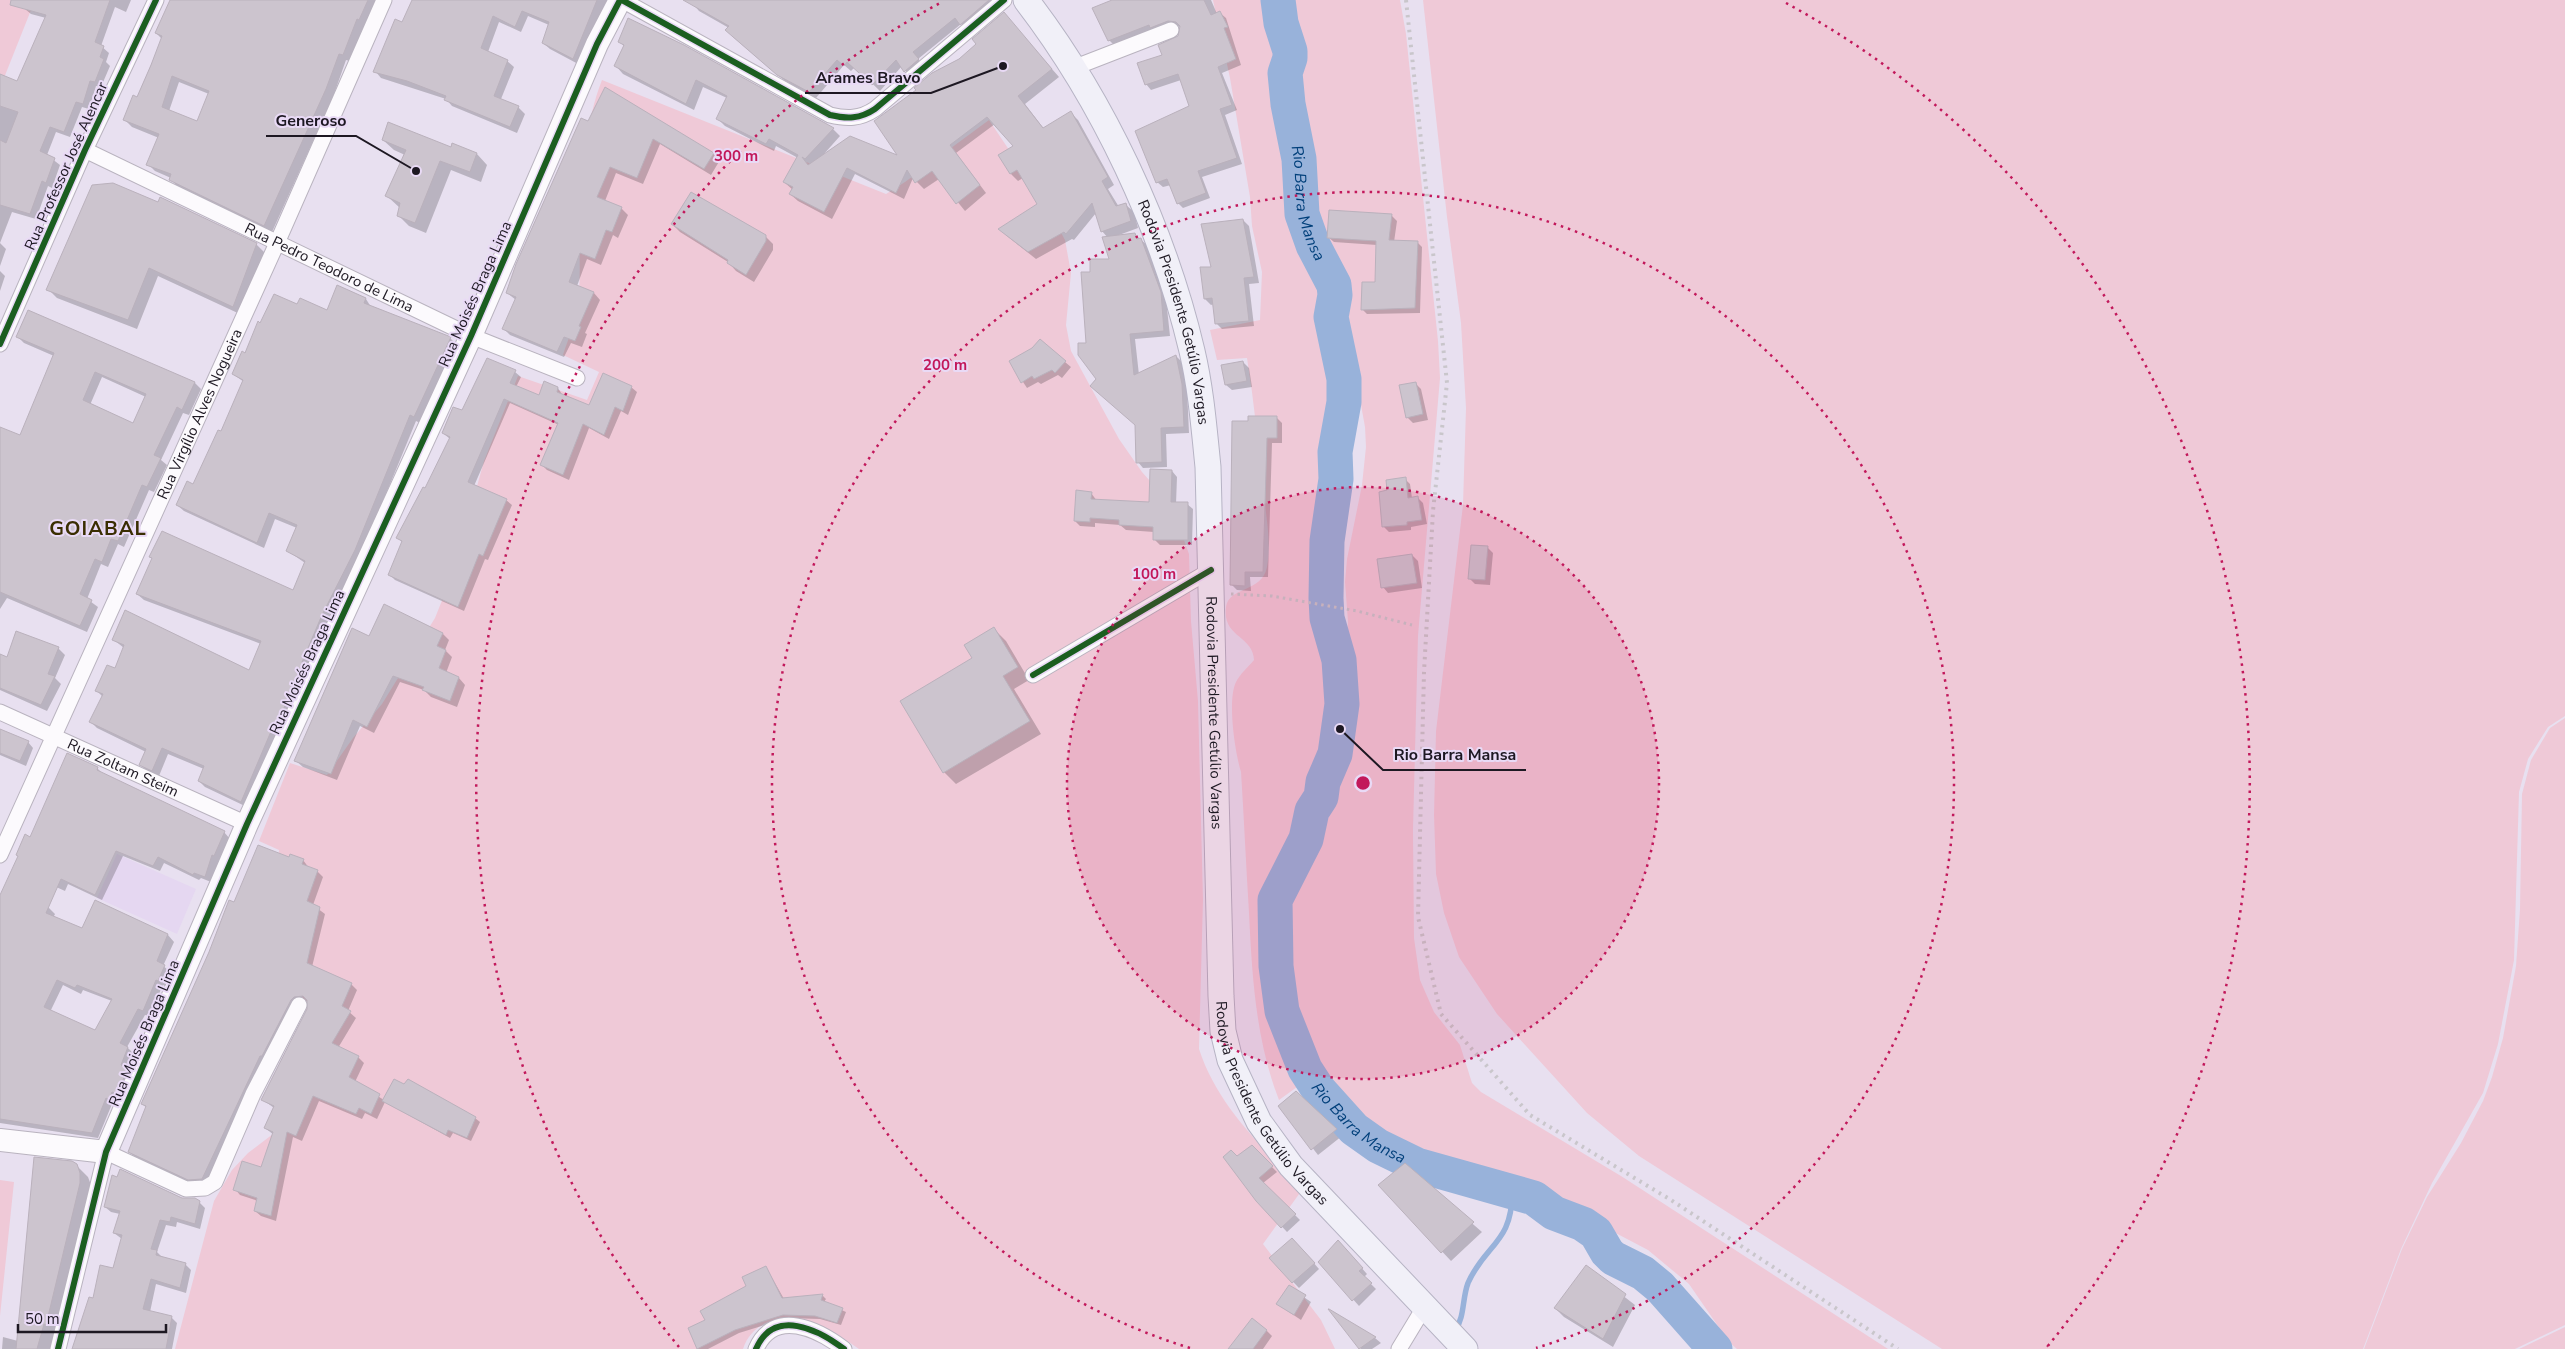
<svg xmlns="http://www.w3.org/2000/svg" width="2565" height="1349" font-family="'Nunito Sans',sans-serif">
<rect width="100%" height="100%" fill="#e8e0f0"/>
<!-- built -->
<path fill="#e5d7f1" d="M117 854 196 889 177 934 97 898Z"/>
<!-- green -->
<path fill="#efc9d7" d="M0 0H35L0 88Z
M1213 0H1269L1299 226 1308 251 1325 281 1321 322 1328 391V425L1313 595 1315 621 1333 701 1331 716 1325 744 1305 803 1279 864 1265 909 1262 931 1268 995 1277 1032 1302 1079 1336 1125 1297 1087 1279 1100C1256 1042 1252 976 1249 913 1246 866 1244 819 1241 772 1235 753 1227 700 1236 682 1240 674 1248 667 1254 660 1253 635 1222 638 1226 607 1229 586 1262 593 1267 567 1272 541 1265 512 1263 487 1258 444 1254 401 1247 358L1217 360 1210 330 1260 320 1262 272 1252 226 1250 197 1230 78Z
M1291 0H1400L1406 34 1438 341 1440 378 1418 636 1413 830 1414 938 1420 980 1434 1012 1460 1045 1472 1083 1481 1092 1621 1176 1888 1349H1737L1729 1342 1689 1284 1648 1250 1568 1208 1426 1150 1378 1130 1357 1117 1341 1104 1327 1082 1313 1056 1293 999 1283 944 1282 923 1285 906 1294 884 1329 817 1351 745 1353 708 1346 653 1348 622 1345 582 1347 559 1362 485 1366 447 1365 427 1352 355 1346 285 1333 257 1319 241 1312 227 1310 168 1298 130 1291 85 1298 55V42L1288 24Z
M1423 0H2565V716L2548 727 2528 759 2519 792 2514 960 2498 1044 2483 1093 2432 1183 2401 1249 2363 1349H1942L1639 1156 1587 1113 1497 1014 1459 957 1444 913 1436 874 1434 815 1436 731 1463 505 1466 408 1461 323 1447 217Z
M602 80 886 194 905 182 989 120 1046 205 1065 240 1071 273 1066 325 1071 351 1119 439 1142 472 1165 498 1179 526 1189 554 1191 621 1198 701 1203 900 1199 1049C1218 1107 1262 1146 1302 1190L1263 1244 1321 1320 1335 1349H859C845 1339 828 1327 811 1322 784 1313 752 1320 743 1349H175L214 1201 232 1170 248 1153 286 1124 309 1038 306 1006 275 928 279 850 259 841 290 763 327 775 353 738 382 704 435 618 453 573 484 461 518 376 587 400 599 372 563 355C567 342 573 329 576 315 582 285 579 254 579 223 580 179 586 120 602 80Z
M2565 718V1325L2515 1349H2364L2402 1249 2427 1197 2461 1143 2483 1101 2492 1077 2503 1038 2516 966 2520 909 2522 794 2531 760 2550 728Z
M0 1180 14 1182 0 1316Z
M2565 1327V1349H2519Z"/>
<!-- shadow -->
<path fill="#0003" fill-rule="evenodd" d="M29 0H131L126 12 115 7 101 46 109 53 106 62 110 66 101 87 96 86 89 109 82 107 70 137 56 132 47 155 60 165 52 188 48 186 36 219 12 212 0 243 6 249 0 266V82H18L46 18 31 14 25 9Z
M171 0H378L350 61 346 60 333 97 272 232 177 187 171 178 155 171 148 164 159 138 132 127 125 120 137 98 162 39 156 33ZM179 82 209 94 198 122 169 111Z
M413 0H615L580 65 550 49 543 43 549 25 528 16 521 32 499 22 488 52 507 61 514 67 501 99 518 107 525 114 517 133 452 106 446 99 381 78 375 71 403 23Z
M695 0H996L967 30 961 24 918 59 925 67 911 78 902 66 880 91 855 67 851 71 844 65 816 98 785 81 733 37 729 28 699 11 693 4Z
M1113 0H1211L1217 14 1220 13 1226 18 1241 65 1222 73 1237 110 1225 115 1242 164 1202 177 1210 198 1183 208 1178 203 1171 185 1163 187 1157 182 1191 107 1181 80 1151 90 1146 84 1164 56 1179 37 1181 27 1174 26 1115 46 1109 40Z
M1004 14 1059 77 1025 104 1044 129 1071 113 1078 120 1114 185 1108 189 1119 207 1126 205 1134 212 1138 228 1119 235 1134 234 1147 245 1166 299 1170 336 1135 339 1139 375 1176 356 1182 362 1187 390 1189 433 1166 434 1167 467 1143 468 1138 462 1136 426 1097 379 1087 344 1091 274 1110 260 1108 238 1102 231 1096 213 1074 240 1072 239 1036 259 1007 236 1000 229 1039 205 1023 178 1018 181 1011 174 1014 146 995 124 956 153 986 193 965 211 939 179 924 189 913 178 904 199 855 174 832 219 798 201 790 194 793 190 784 182 798 158 776 146 774 151 725 126 718 119 727 98 703 87 694 110 623 74 616 66 625 47 620 42 833 129 840 136 824 154 901 158 959 60 978 44Z
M605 89 714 154 720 160 711 175 660 144 643 184 616 173 605 201 621 208 628 215 618 238 613 235 601 265 587 259 577 286 594 293 600 300 585 333 587 334 582 347 571 343 564 357 510 335 504 329 516 300 507 293Z
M383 140 451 148 453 145 477 154 487 165 481 182 451 170 426 233 409 226 398 215 400 208 387 196 405 155 394 150Z
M1391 215 1397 221 1394 242H1417L1422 247 1420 313 1367 314 1362 309 1376 283 1377 245 1334 242 1328 237Z
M1243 220 1249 226 1259 283 1249 284 1254 326 1222 329 1216 323 1214 304 1211 305 1205 299 1212 268Z
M672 224 765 236 773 244V250L754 282 736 271 728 262 680 232Z
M256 244 265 253 242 315 158 276 137 329 57 298 48 289Z
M0 271 5 276 0 291Z
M366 299 371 307 450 338 457 345 420 423 416 421 360 557 247 807 205 787 199 781 204 769 168 754 159 776 147 771 141 765 146 752 97 728 91 722 103 697 97 691 116 670 124 648 114 640 250 672 261 644 144 600 137 594 153 559 150 557 294 592 305 563 288 551 297 528 275 519 264 548 184 511 177 505 194 485 221 432 244 382 233 374 261 324 298 306 327 311Z
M28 312 195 383 201 389 189 415 183 413 161 460 167 465 154 492 149 490 124 547 118 544 108 567 101 564 87 599 98 607 87 632 7 598 0 609V429L21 437 54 356 24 343 18 337ZM102 377 146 397 133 424 90 405Z
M1010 362H1065L1071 367 1062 378 1058 375 1041 384 1038 382 1027 388Z
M1243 362 1249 368 1252 387 1232 390 1226 385Z
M515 372 521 377 516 387 539 397 558 388 563 396 589 406 631 387 637 392 628 415 621 411 609 439 589 428 569 480 547 470 542 465 559 425 510 403 474 486 506 500 512 505 488 560 485 559 464 611 395 580 390 575 403 543 398 538 425 490 450 439 443 433 463 412Z
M1415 383 1421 389 1428 420 1413 423 1407 417Z
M1276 417 1282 423V443H1272L1268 577H1250L1251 591 1237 590 1232 585 1249 422Z
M1172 471 1177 477 1176 504H1187L1193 509 1192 545H1160L1154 539V532L1126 530 1120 525 1095 523V527L1080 526 1075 521 1091 493 1097 501 1150 503Z
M1405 479 1410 484 1412 498H1418L1423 503 1427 524 1411 527V530L1389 532 1384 527 1389 492Z
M1487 547 1493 553 1490 585 1475 584 1469 578Z
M1412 555 1418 561 1422 588 1388 593 1383 587Z
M994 629 1006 641 1029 680 1014 689 1041 734 956 784 944 772 974 659Z
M443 634 449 640 445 650 452 657 446 673 459 678 465 685 457 707 431 697 424 690 400 682 374 733 360 726 337 780 303 767 296 761 370 637Z
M58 648 65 655 55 678 61 684 47 711 0 690V655L7 658Z
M0 731 28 742 33 748 26 766 0 755Z
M97 768 103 774 224 832 230 839 221 861 219 860 211 882 201 878 199 880 164 863 160 871 123 856 102 900 68 884 65 891 21 871 31 838Z
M291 856 303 860 309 868 317 871 323 877 313 905 325 914 312 967 351 984 357 990 348 1011 356 1018 338 1048 358 1057 364 1063 355 1082 384 1100 475 1118 480 1122 471 1141 453 1133 450 1138 385 1102 377 1119 365 1113 362 1119 319 1101 302 1141 293 1137 276 1221 261 1216 255 1211 258 1201 240 1195 235 1189 262 1168 274 1135 265 1128 274 1108 262 1099 309 1009 308 1002 306 1001 296 1006 208 1184 195 1185 135 1157 129 1152 147 1108 142 1104 235 904Z
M8 892 49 908 55 914 53 918 82 930 96 902 168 935 174 942 163 966 171 972 165 986 163 985 149 1016 145 1015 127 1047 134 1054 128 1070 133 1075 115 1105 112 1104 98 1138 0 1123V909ZM63 985 81 994 83 990 112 1001 96 1032 50 1012Z
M1296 1093 1342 1136 1318 1155 1280 1106Z
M1252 1147 1277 1172 1263 1183 1300 1220 1287 1232 1257 1200 1237 1158Z
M76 1165 88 1177 91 1185 51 1349H2L3 1337 18 1341Z
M1405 1165 1482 1232 1451 1261 1380 1185Z
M182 1199 199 1202 205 1208 200 1229 177 1222 176 1227 166 1225 157 1252 162 1257 185 1264 191 1270 186 1293 156 1284 150 1312 171 1317 177 1323 172 1349H74L94 1299 114 1270 122 1239 114 1233 120 1214 111 1212 105 1207Z
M1298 1245 1319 1269 1299 1288 1271 1259Z
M1343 1247 1367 1274 1364 1277 1376 1289 1359 1306 1320 1262Z
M766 1267 784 1299 823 1296 826 1299 824 1302 846 1312 841 1325 820 1319 787 1318 739 1333 708 1349H698L689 1328 706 1321 747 1286Z
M1586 1267 1635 1305 1613 1347 1564 1317 1555 1308Z
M1289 1287 1311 1302 1301 1320 1277 1304Z
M1332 1312 1375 1338 1381 1343 1372 1349H1361Z
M1266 1330 1272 1336 1263 1349H1234Z"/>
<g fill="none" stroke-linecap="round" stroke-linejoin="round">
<!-- stream -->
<path stroke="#98b2da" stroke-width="5.5" d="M1455 1331C1465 1316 1462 1299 1468 1283 1485 1244 1513 1243 1512 1191"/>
<!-- river -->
<path stroke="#98b2da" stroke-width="35" id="s1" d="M1278 0 1281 23 1290 51V58L1285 73 1288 104 1299 159 1302 214 1313 245 1334 285 1335 295 1331 317 1344 379V402L1335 452 1336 479 1327 541 1326 598 1327 618 1339 660 1342 704 1335 754 1323 782 1321 797 1312 811 1306 839 1275 900 1276 966 1282 1011 1305 1069 1318 1089 1354 1129 1378 1146 1417 1165 1534 1198 1554 1213 1583 1224 1596 1233 1607 1252 1613 1258 1643 1273 1660 1287 1715 1349"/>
</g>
<!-- building -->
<path fill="#ccc4ce" stroke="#bab1bc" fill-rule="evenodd" d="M11 0H110L95 42 104 46 100 57 104 59 95 82 90 81 83 104 76 102 64 132 50 127 40 151 55 158 46 183 42 181 30 214 0 205V140L6 143 18 112 0 106V74L17 81 46 15 10 5Z
M170 0H368L359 20 357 19 343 55 339 54 326 89 264 226 169 180 171 174 146 165 159 134 123 120 133 95 137 97 151 65 162 36 155 33ZM172 76 209 91 197 121 162 107Z
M412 0H597L573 59 542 43 549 22 522 11 515 27 493 16 481 48 508 60 494 96 519 106 510 127 444 100 446 96 407 81 373 72 395 19 402 22Z
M683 0H989L960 25 955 18 913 52 919 59 904 72 896 60 872 85 847 62 844 66 837 60 809 92 777 75 725 30 729 26Z
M1112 0H1204L1211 15 1220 11 1228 27 1224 28 1236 59 1218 67 1232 105 1220 109 1237 158 1198 171 1206 193 1177 204 1167 179 1156 183 1135 131 1189 106 1178 74 1145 85 1137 63 1162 55 1158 45 1178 36 1180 26 1176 22 1168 21 1150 28 1149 25 1108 41 1092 8Z
M1004 12 1052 69 1018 96 1043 128 1071 111 1108 177 1102 181 1116 206 1126 203 1131 221 1101 232 1092 203 1066 234 1064 232 1028 252 998 229 1037 204 1017 170 1010 174 998 155 1013 146 987 117 950 145 980 185 956 204 932 171 915 183 907 170 896 193 847 168 824 212 789 194 793 187 783 182 798 155 769 139 766 144 716 119 727 96 696 80 686 104 614 66 624 45 618 42 628 18 684 45 834 128 805 159 802 157 808 165 850 136 897 155 874 121 916 90 914 88 932 73 959 59 976 44 972 39Z
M605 87 714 153 704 169 653 139 637 178 610 167 597 197 622 207 612 232 606 230 595 259 580 253 569 282 594 292 579 326 581 327 575 341 564 337 557 352 502 329 516 297 506 293 516 264 581 118 588 121Z
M388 122 451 147 452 143 477 153 470 172 440 161 415 223 397 216 400 203 385 196 406 150 382 140Z
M113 183 158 202 160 197 257 243 233 307 149 268 128 320 46 290 92 185Z
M691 192 766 235V241L746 275 727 263 728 260 671 224Z
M1329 210 1392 214 1389 240 1418 241 1415 308 1361 310 1362 282H1375L1376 241 1327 238Z
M1243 219 1254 277 1244 278 1249 321 1215 324 1212 298 1204 299 1200 267H1211L1201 224Z
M1135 233 1137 239 1141 238 1161 292 1164 331 1130 334 1134 375 1176 355 1182 384 1184 427 1161 428 1162 462 1136 463 1135 425 1090 386 1096 379 1078 355V343H1086L1081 272H1090V259H1109L1102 237Z
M337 285 366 298 364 303 451 337 414 417 410 415 355 550 322 615 302 662 304 664 277 723 275 722 241 802 198 781 204 766 162 748 152 771 139 765 146 749 89 722 103 694 95 691 107 665 115 668 124 645 112 640 125 610 249 670 261 641 136 594 152 558 149 557 162 531 293 590 305 561 286 551 297 525 269 513 257 543 176 505 187 481 193 484 218 430 221 431 243 380 232 374 242 351 245 353 258 321 260 323 274 294 297 304 300 298 327 310Z
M28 310 195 382 182 410 177 407 154 455 161 458 147 487 142 485 118 541 111 539 102 562 95 559 80 594 92 600 80 626 0 592V427L20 435 54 353 16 337ZM95 372 146 394 133 423 83 400Z
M1040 339 1066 361 1055 373 1052 370 1034 379 1032 376 1021 383 1009 361 1032 348Z
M487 358 516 370 510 383 539 395 544 381 558 387 557 392 589 405 603 373 632 386 623 411 615 407 604 435 583 424 563 475 540 465 558 423 504 399 468 482 507 499 483 556 479 554 458 607 388 575 402 541 396 538 423 487 425 488 450 437 442 433 453 407 462 410Z
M1243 361 1247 381 1225 385 1221 365Z
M1416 382 1423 414 1406 418 1399 385Z
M1248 416H1277V438H1267L1263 572H1245V586L1230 585 1232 421H1248Z
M1150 469 1172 470 1171 502H1188V540H1153V527L1119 525V520L1090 518V522L1074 521 1076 490 1092 492 1091 499 1149 502Z
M1406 477 1408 498 1418 496 1422 520 1407 522V525L1382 527 1379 492 1387 490 1386 480Z
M1471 545 1488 546 1485 580 1468 579Z
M1412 554 1417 583 1381 588 1377 559Z
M384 604 443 633 437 646 446 650 439 668 459 677 450 701 422 690 424 687 393 676 367 727 353 720 331 774 294 761 352 628 369 636Z
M994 627 1018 667 1003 676 1030 721 943 773 900 701 972 658 964 645Z
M16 631 59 647 48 674 55 676 41 705 0 688V654L7 657Z
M0 729 29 741 20 761 0 753Z
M67 753 98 767 97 770 225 831 214 856 212 855 205 877 194 873 193 875 158 857 153 866 116 851 95 895 61 879 46 913 82 928 95 900 168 934 157 961 165 965 158 981 156 980 143 1011 138 1009 120 1043 128 1047 121 1065 128 1068 117 1094 112 1092 109 1100 106 1098 92 1133 0 1119V895L18 856 16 855 25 834 30 837ZM57 980 75 988 77 985 112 999 95 1030 44 1007Z
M258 845 289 857 290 854 304 859 302 864 318 870 307 901 320 907 307 963 352 983 342 1006 351 1011 332 1043 359 1056 349 1077 380 1094 371 1114 359 1108 356 1114 313 1096 296 1136 287 1132 271 1216 254 1211 257 1198 233 1190 242 1161 261 1167 273 1132 264 1128 274 1106 261 1100 307 1009V1000L303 996 294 997 291 1000 262 1056H260L202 1179 188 1180 128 1152 146 1106 141 1104 209 952 229 900 234 902Z
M394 1079 404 1084 408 1079 476 1117 467 1138 448 1130 446 1135 382 1101Z
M1296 1091 1337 1129 1311 1150 1278 1106Z
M1252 1145 1273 1166 1259 1178 1296 1214 1281 1228 1256 1201 1223 1157 1231 1150 1237 1156Z
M34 1157 72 1161 77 1164 80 1173V1183L46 1325 44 1324 37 1349H16Z
M1405 1163 1474 1222 1441 1253 1378 1185Z
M120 1169 182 1198H195L200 1201 195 1224 171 1217 170 1222 160 1220 151 1249 157 1250 156 1255 186 1263 180 1288 151 1279 143 1309 172 1316 166 1349H72L89 1297 93 1298 100 1265 113 1268 122 1235 113 1233 120 1211 104 1207 112 1175 117 1177Z
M1292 1238 1315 1263 1292 1283 1269 1258Z
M1338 1240 1363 1268 1359 1271 1372 1283 1352 1301 1318 1262Z
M1586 1265 1626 1294 1603 1339 1554 1308Z
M766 1266 782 1298 823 1294 821 1300 843 1308 837 1323 815 1316 783 1315 735 1330 697 1349 688 1328 705 1320 700 1311 746 1286 742 1277Z
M1289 1285 1306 1295 1294 1315 1276 1304Z
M1328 1309H1329L1376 1337 1359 1349Z
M1252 1318 1267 1330 1253 1349H1228Z"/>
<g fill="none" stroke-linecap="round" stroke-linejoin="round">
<!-- street casing -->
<g stroke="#b9b3bf" stroke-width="17">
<g id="street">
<path d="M622 0 830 115C847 119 860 119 875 109L1004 0"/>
<path d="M1073 68 1171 30"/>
<path id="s2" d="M85 150 471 336 577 378"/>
<path d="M0 344 85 150 156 0"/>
<path d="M1033 675 1211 570"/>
<path id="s3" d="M0 712 247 824"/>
<path id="s4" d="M0 855 277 243 384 0"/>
<path d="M58 1349 106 1152 186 1189 205 1188 215 1182 253 1094 299 1005"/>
<path d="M756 1349C774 1307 819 1330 844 1349"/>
<path d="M1399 1349 1425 1306"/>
</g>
</g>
<!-- secondary casing -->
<g stroke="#b9b3bf" stroke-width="24">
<path id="secondary" d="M0 1140 106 1152 247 824 471 336 597 44 620 0"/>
</g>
<!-- primary casing -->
<g stroke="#b6b3c4" stroke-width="27">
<g id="primary">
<path id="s5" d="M1026 0C1103 100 1163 228 1192 351 1201 389 1204 428 1208 467L1221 996 1223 1031 1230 1060 1259 1122 1291 1166 1465 1349"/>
</g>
</g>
<!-- path -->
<path stroke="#c8c6ca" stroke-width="3" stroke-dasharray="2.5 4" stroke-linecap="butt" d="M1231 594 1272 596 1357 611 1412 625"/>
<!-- street -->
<use href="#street" stroke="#fcfafd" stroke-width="15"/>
<!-- secondary -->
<use href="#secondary" stroke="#fcfafd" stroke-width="22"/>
<!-- primary -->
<use href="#primary" stroke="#f1f0f8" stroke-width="25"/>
<!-- rail -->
<path stroke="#c9c6cb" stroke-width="4" stroke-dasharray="2.5 5" stroke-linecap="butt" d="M1406 0 1447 383 1433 511 1424 672 1418 917 1441 1014 1530 1115 1671 1200 1898 1349"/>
<!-- cycleway casing -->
<g stroke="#e9daf6" stroke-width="9">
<path id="cycleway" d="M622 0 830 115C847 119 860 119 875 109L1004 0
M0 344 85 150 156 0
M1033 675 1211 570
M58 1349 106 1152 247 824 471 336 597 44 620 0
M756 1349C774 1307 819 1330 844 1349"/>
</g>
<!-- cycleway -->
<use href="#cycleway" stroke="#1b5e20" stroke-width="6"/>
</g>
<!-- distance rings -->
<circle cx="1363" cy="783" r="296" fill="#c2185b" fill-opacity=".12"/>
<g fill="none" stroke="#c2185b" stroke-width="2.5" stroke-dasharray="2.5 5">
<circle cx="1363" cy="783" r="296"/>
<path d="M1190 1348A591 591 0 1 1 1536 1348"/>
<path d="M679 1347A887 887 0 0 1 940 3M1786 3A887 887 0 0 1 2047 1347"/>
</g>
<g text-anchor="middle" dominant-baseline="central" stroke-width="4" stroke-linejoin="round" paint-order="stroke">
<!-- street labels -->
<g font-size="15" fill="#1d1822" stroke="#e9daf6">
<text transform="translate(66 166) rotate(-66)">Rua Professor José Alencar</text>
<text stroke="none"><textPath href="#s2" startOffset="271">Rua Pedro Teodoro de Lima</textPath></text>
<text transform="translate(475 294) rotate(-66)">Rua Moisés Braga Lima</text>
<text stroke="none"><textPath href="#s5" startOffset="349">Rodovia Presidente Getúlio Vargas</textPath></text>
<text stroke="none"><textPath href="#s4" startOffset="484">Rua Virgílio Alves Nogueira</textPath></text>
<text transform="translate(307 662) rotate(-65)">Rua Moisés Braga Lima</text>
<text stroke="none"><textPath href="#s5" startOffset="754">Rodovia Presidente Getúlio Vargas</textPath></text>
<text stroke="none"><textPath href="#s3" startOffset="135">Rua Zoltam Steim</textPath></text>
<text transform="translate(144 1033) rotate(-67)">Rua Moisés Braga Lima</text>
<text stroke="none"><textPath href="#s5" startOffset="1159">Rodovia Presidente Getúlio Vargas</textPath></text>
</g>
<!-- water labels -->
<g font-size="16" font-style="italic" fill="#003f7a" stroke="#e9daf6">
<text stroke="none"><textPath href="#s1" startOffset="208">Rio Barra Mansa</textPath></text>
<text stroke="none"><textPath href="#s1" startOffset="1181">Rio Barra Mansa</textPath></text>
</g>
<!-- district labels -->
<g font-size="20" font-weight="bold" letter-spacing="1" fill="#3a2e02" stroke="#e9daf6">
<text x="98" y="528">GOIABAL</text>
</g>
</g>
<circle cx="1363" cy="783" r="8" fill="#c2185b" stroke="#e9daf6" stroke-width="2.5"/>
<g font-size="15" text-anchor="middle" font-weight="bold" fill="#c2185b" stroke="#e9daf6" stroke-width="4" stroke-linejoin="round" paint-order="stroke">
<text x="736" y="161">300 m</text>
<text x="945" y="370">200 m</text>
<text x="1154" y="579">100 m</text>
</g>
<!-- callouts -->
<path fill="none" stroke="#1d1822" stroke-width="2" d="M1003 66L931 93H805M416 171L356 136H266M1340 729L1383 770H1526"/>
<g fill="#1d1822" stroke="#e9daf6" stroke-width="2">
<circle cx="1003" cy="66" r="5"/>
<circle cx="416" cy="171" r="5"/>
<circle cx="1340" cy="729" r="5"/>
</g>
<g font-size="16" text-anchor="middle" font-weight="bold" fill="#1d1822" stroke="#e9daf6" stroke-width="4" stroke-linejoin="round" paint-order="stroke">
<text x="868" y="83">Arames Bravo</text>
<text x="311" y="126">Generoso</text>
<text x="1455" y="760">Rio Barra Mansa</text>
</g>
<!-- scale -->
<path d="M18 1324v8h148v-8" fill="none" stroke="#1d1822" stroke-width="2.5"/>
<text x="25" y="1324" font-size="15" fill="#1d1822" stroke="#e9daf6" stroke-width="4" paint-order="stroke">50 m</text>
</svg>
